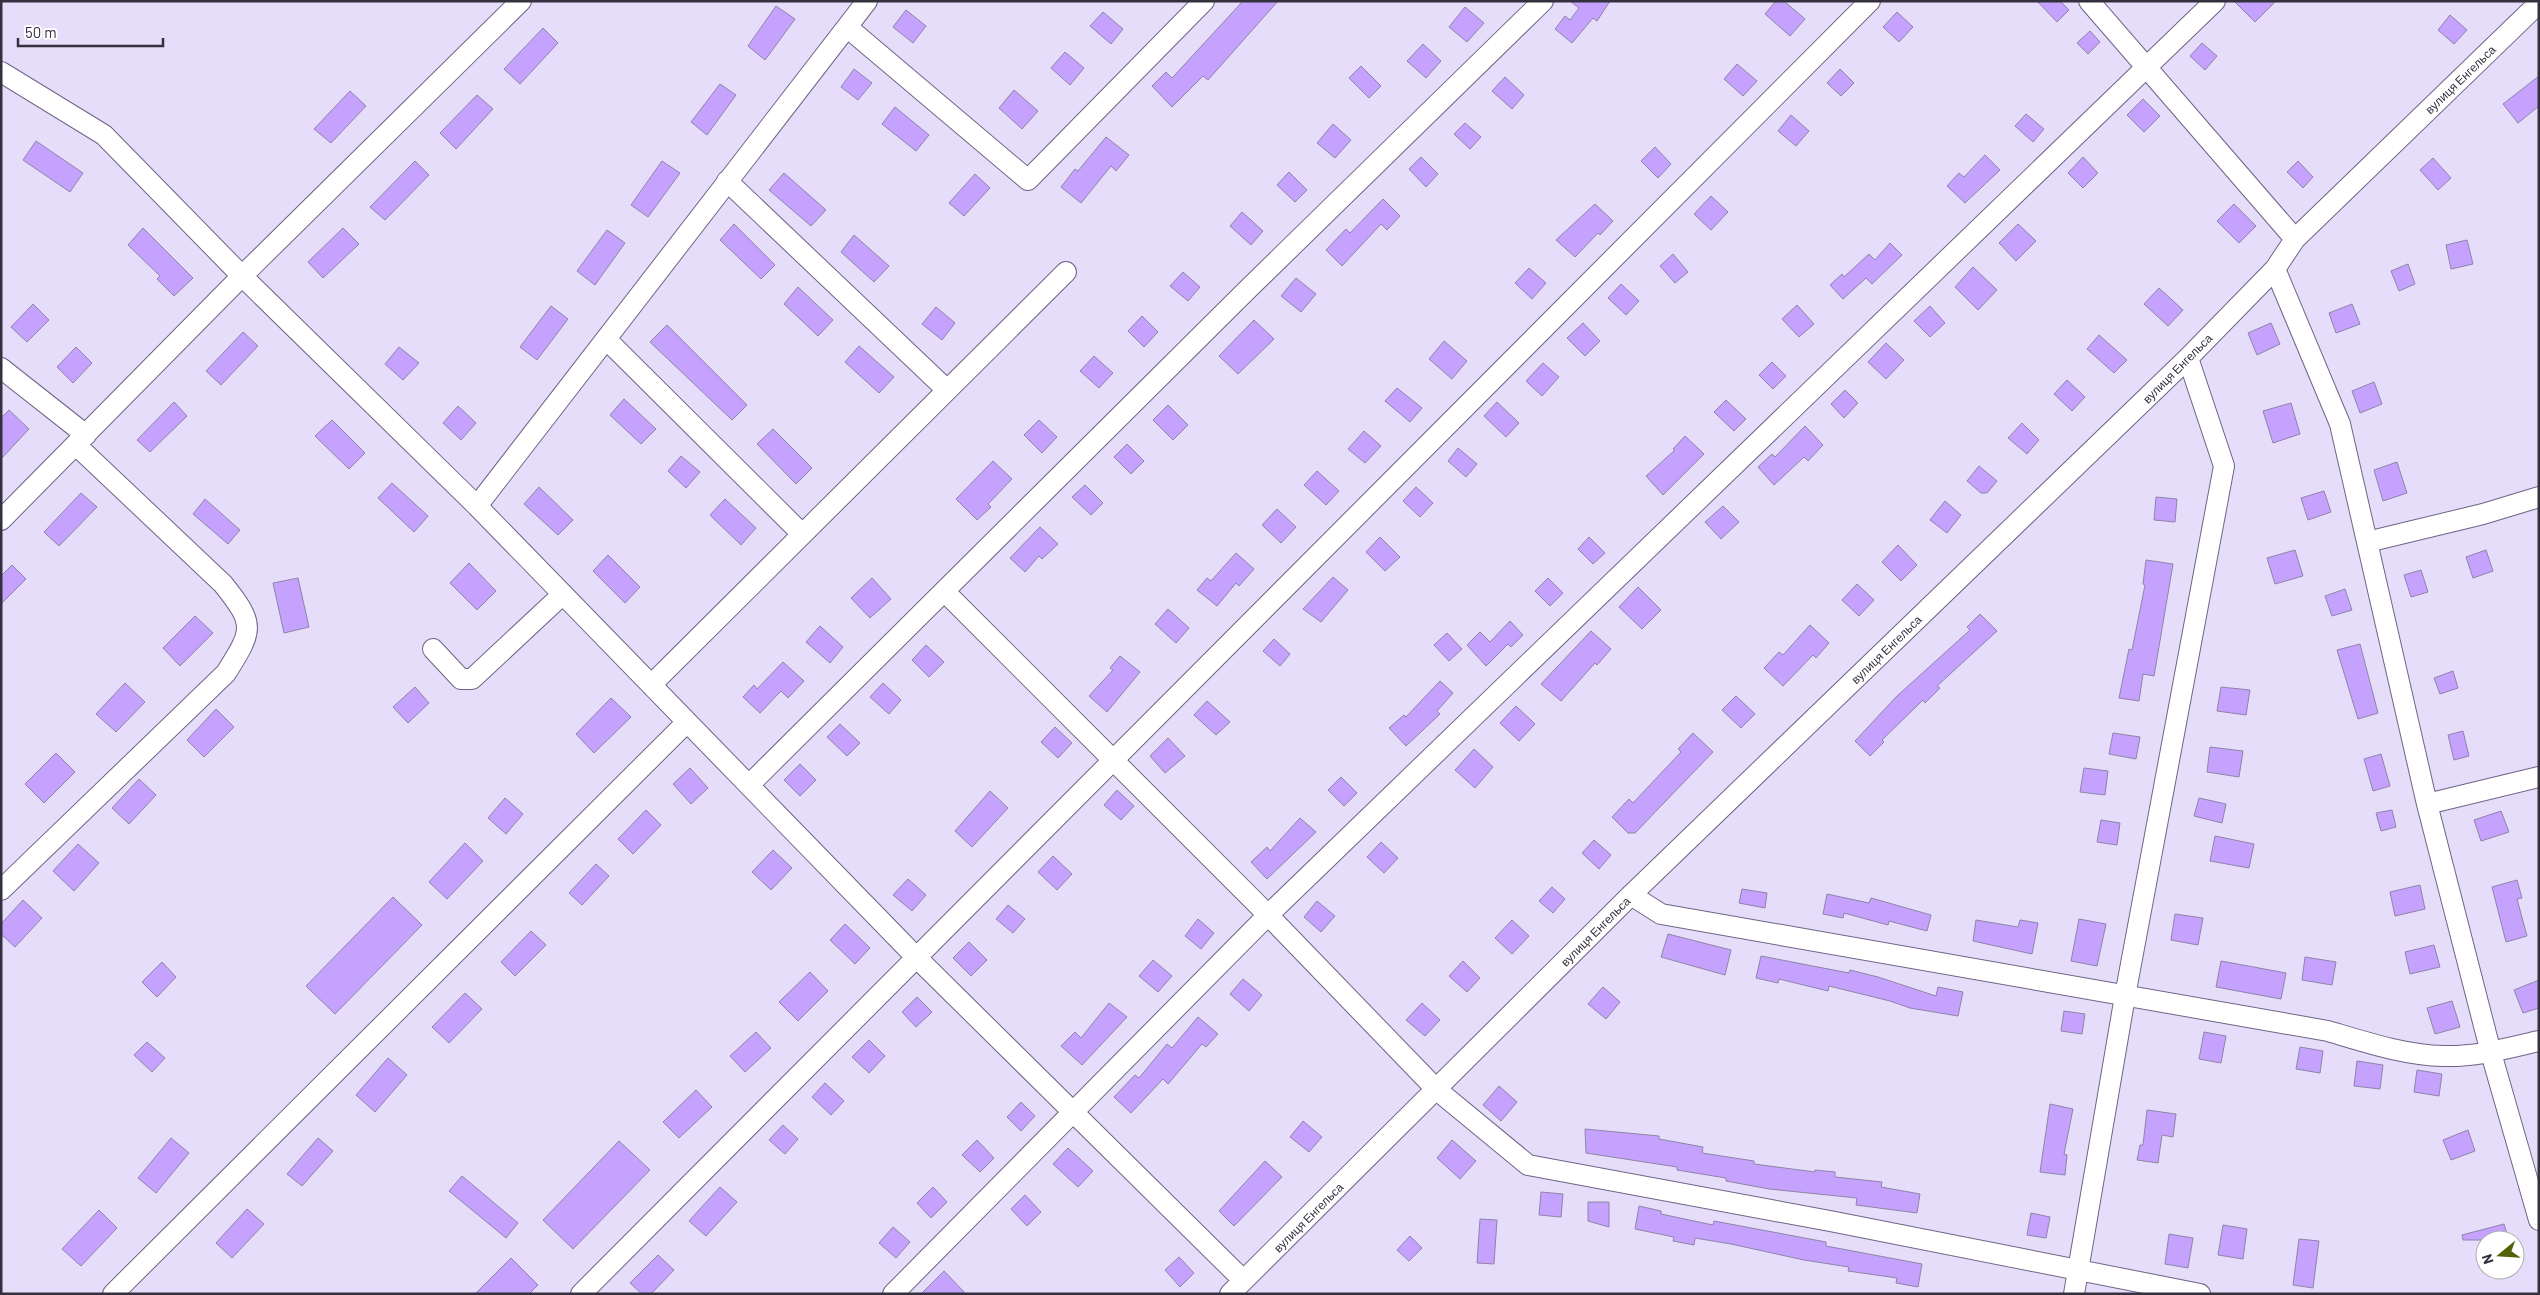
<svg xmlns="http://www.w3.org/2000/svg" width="2540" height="1295" font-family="Barlow,sans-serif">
<rect width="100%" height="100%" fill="#e6ddfb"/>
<!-- building -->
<path fill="#c4a2fe" stroke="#8f84a6" d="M1243 1H1278L1208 80 1203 76 1172 107 1152 86 1166 72 1172 78Z
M1570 1H1610L1597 21 1593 18 1572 43 1555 29 1565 16 1570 20 1579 8Z
M1776 1H1784L1805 19 1790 36 1765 14Z
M2037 1H2060L2069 10 2057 22Z
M2234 1H2276L2255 22Z
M776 6 795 19 765 60 748 46Z
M1465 7 1484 23 1467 42 1449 27Z
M906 10 926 26 913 43 893 27Z
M1103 12 1123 29 1111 44 1090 26Z
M1897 12 1913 27 1899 42 1883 27Z
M2450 15 2467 30 2454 44 2438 30Z
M543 28 558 43 520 84 504 69Z
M2090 31 2100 42 2088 54 2077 43Z
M2202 43 2217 56 2205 70 2190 56Z
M1423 44 1441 61 1426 78 1407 61Z
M1065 52 1084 68 1070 85 1051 68Z
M1737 64 1757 81 1743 96 1724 79Z
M1361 66 1381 86 1369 98 1349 78Z
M854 69 872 83 858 100 841 87Z
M1840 69 1854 83 1841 96 1827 83Z
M2539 76V106L2518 123 2503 104Z
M1505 77 1524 95 1512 109 1492 91Z
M720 84 736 95 707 135 691 122Z
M1014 90 1038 111 1022 129 999 108Z
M350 91 366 106 331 143 314 129Z
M477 95 493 109 456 149 440 133Z
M2143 99 2160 116 2144 132 2127 115Z
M895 107 929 135 916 151 882 124Z
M2026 114 2044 129 2033 142 2015 126Z
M1791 115 1809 131 1796 146 1778 131Z
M1465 123 1481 137 1470 149 1454 134Z
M1333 124 1351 140 1335 158 1317 143Z
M1106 137 1129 155 1116 171 1111 166 1081 203 1061 187 1075 169 1078 171Z
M36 141 83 173 70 192 23 160Z
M1655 147 1671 164 1658 178 1641 161Z
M1985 155 2000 170 1965 203 1947 186 1959 173 1964 177Z
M1421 157 1438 174 1426 187 1409 169Z
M2083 157 2098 173 2083 188 2068 173Z
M2433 158 2451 178 2438 190 2420 170Z
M415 161 429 175 385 220 370 207Z
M662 161 680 173 648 217 631 205Z
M2298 161 2313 177 2303 188 2287 172Z
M1289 172 1307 190 1295 202 1277 185Z
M784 173 826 210 811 226 769 190Z
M975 174 990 188 964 216 949 203Z
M1711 196 1728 212 1711 230 1694 214Z
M1383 199 1400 216 1387 230 1381 224 1342 266 1326 250 1346 229 1350 233Z
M1595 204 1613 221 1600 235 1598 233 1575 257 1556 240Z
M2234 204 2256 226 2239 243 2217 221Z
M1242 212 1263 231 1251 245 1230 226Z
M734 224 775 265 761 279 720 240Z
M2018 224 2036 241 2016 261 1999 243Z
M143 228 193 278 174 296 157 279 160 276 128 245Z
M343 228 359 244 323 278 308 262Z
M607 230 625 243 595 285 577 271Z
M854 235 889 266 874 282 841 252Z
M2467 240 2473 264 2451 269 2446 245Z
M1890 243 1902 255 1872 284 1866 278 1843 299 1830 285 1842 274 1844 277 1869 254 1875 260Z
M1673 254 1688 272 1675 283 1660 266Z
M2408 264 2415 284 2399 291 2391 271Z
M1973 267 1997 290 1978 310 1955 287Z
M1529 268 1546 283 1532 299 1515 283Z
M1183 272 1200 287 1188 301 1170 286Z
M1296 278 1316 294 1301 312 1281 296Z
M1621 284 1639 301 1626 315 1608 298Z
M798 287 833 320 818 336 784 304Z
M2159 288 2183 310 2168 326 2144 304Z
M33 304 49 320 27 342 11 327Z
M2352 304 2360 324 2336 333 2329 313Z
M1797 305 1814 324 1799 337 1782 319Z
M551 306 568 319 537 360 520 347Z
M1930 306 1945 323 1930 337 1914 321Z
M936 307 955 323 942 340 922 324Z
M1142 316 1158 332 1144 347 1128 331Z
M1254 320 1274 339 1238 374 1219 356Z
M1583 323 1600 341 1585 356 1567 338Z
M2271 323 2280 344 2257 355 2248 333Z
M667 325 747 405 732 420 650 342Z
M243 332 258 346 221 385 206 371Z
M2099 335 2127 360 2114 373 2087 349Z
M1444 341 1467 361 1452 379 1429 359Z
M1886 343 1904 360 1886 379 1868 362Z
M859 346 894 377 879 393 845 362Z
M76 347 92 363 73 383 57 367Z
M399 347 419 363 403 380 385 364Z
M1094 356 1113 373 1099 388 1080 371Z
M1772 362 1786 376 1773 389 1759 375Z
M1543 363 1559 377 1542 396 1526 381Z
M2067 380 2085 397 2072 411 2054 394Z
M2374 382 2382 404 2360 413 2352 391Z
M1397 388 1422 408 1410 422 1385 401Z
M1845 390 1858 403 1844 418 1831 404Z
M624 399 656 429 641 444 610 415Z
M1726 400 1746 419 1734 431 1714 412Z
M174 402 187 416 150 452 137 440Z
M1497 402 1519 423 1506 437 1484 416Z
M2291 403 2300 434 2273 443 2263 411Z
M1168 405 1188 425 1173 440 1153 420Z
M458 406 476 423 461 440 443 423Z
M9 410 29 429 1 459V418Z
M332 420 365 453 349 469 315 436Z
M1039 420 1057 437 1042 453 1024 435Z
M2022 423 2039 440 2027 454 2008 438Z
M1805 426 1823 445 1808 461 1804 457 1774 485 1758 467 1772 454 1775 457Z
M773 429 812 468 796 484 757 444Z
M1364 431 1381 446 1365 463 1348 449Z
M1685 436 1704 454 1663 495 1646 476 1675 450 1673 449Z
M1127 444 1144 461 1131 474 1114 457Z
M1458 448 1477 464 1466 477 1448 461Z
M681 456 700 472 686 488 668 471Z
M993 461 1012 479 988 504 991 507 977 520 956 499Z
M2397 462 2407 493 2383 501 2374 470Z
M1979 466 1997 481 1987 493H1981L1967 481Z
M1317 471 1339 491 1326 505 1304 485Z
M392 483 428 516 414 532 378 498Z
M1085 485 1103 503 1091 515 1072 497Z
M539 487 573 520 558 535 524 504Z
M1416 487 1433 503 1420 517 1403 501Z
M2324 491 2331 512 2308 520 2301 498Z
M81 493 97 507 59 546 44 532Z
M2156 497 2177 499 2175 522 2154 520Z
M205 499 240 530 228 544 193 514Z
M725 499 756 528 741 545 710 515Z
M1945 501 1961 515 1947 533 1930 520Z
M1723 506 1739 522 1721 539 1705 522Z
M1277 509 1296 527 1281 543 1262 525Z
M1040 527 1058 544 1042 559 1039 556 1025 572 1010 558Z
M1380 537 1400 557 1385 571 1366 552Z
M1589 537 1605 553 1593 564 1578 549Z
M1898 545 1917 565 1901 581 1882 562Z
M2295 550 2303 576 2275 584 2267 558Z
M2486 550 2493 571 2473 578 2466 557Z
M1236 553 1254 569 1239 586 1236 583 1217 606 1197 590 1207 578 1211 581Z
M608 555 640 587 625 603 593 571Z
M2146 560 2173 564 2154 676 2143 674 2139 701 2119 698 2129 649 2132 650 2145 585 2143 584Z
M469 563 496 591 477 610 450 583Z
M12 565 26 579 1 604V576Z
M2421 570 2428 592 2411 597 2404 575Z
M1333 577 1348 590 1321 622 1303 609Z
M298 578 309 627 284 633 273 583Z
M872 578 891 599 870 618 851 598Z
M1548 578 1563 593 1550 606 1535 591Z
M1857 584 1874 600 1859 616 1842 600Z
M1638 587 1661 610 1642 629 1619 607Z
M2345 589 2352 610 2332 616 2325 596Z
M1168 609 1189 628 1176 643 1155 624Z
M1980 614 1997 631 1937 686 1940 688 1925 703 1923 700 1882 740 1884 742 1870 756 1855 741 1896 697 1970 630 1967 627Z
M195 616 213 633 180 666 163 648Z
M1510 621 1523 635 1511 647 1508 644 1486 666 1467 645 1480 632 1490 642Z
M1810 625 1829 643 1816 658 1813 655 1783 686 1764 668 1779 652 1783 655Z
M820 626 843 647 830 663 806 642Z
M1591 631 1611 649 1597 665 1595 663 1561 701 1541 684Z
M1447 633 1462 649 1449 661 1434 645Z
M1274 639 1290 654 1280 666 1263 651Z
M2360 644 2378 713 2358 719 2337 650Z
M926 645 944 662 929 677 912 660Z
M1120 656 1140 672 1107 712 1089 696 1113 670 1110 668Z
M783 662 804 681 788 698 781 691 760 713 743 697 754 685 757 689Z
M2453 671 2458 688 2440 694 2434 678Z
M1440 681 1453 693 1437 711 1440 714 1406 746 1389 728 1404 715 1406 717Z
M125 683 145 702 116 732 96 714Z
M883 683 901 700 889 714 870 697Z
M415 687 429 703 408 723 393 707Z
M2221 687 2250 690 2246 715 2217 711Z
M1736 696 1755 714 1741 728 1722 710Z
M611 698 631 717 594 753 576 734Z
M1207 701 1230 722 1216 735 1194 715Z
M1516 706 1535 724 1519 741 1500 723Z
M216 709 234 727 204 757 187 740Z
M840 724 860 743 847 756 827 737Z
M1055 727 1072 743 1058 758 1041 742Z
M2463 731 2469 756 2454 760 2448 735Z
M1693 733 1713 752 1635 833H1628L1612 817 1629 799 1633 803 1681 752 1678 749Z
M2113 733 2140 737 2136 759 2109 754Z
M1168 738 1185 756 1165 773 1150 756Z
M2210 747 2243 751 2239 777 2207 772Z
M1474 749 1493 767 1475 788 1455 770Z
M56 753 75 772 44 803 25 784Z
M2381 754 2390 786 2373 791 2364 759Z
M800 764 816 780 800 796 784 780Z
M690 768 708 788 691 804 673 784Z
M2084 768 2108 771 2105 795 2080 792Z
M1341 777 1357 793 1344 806 1328 790Z
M139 779 156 795 129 824 112 808Z
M1117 790 1134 806 1121 820 1104 805Z
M990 791 1008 808 972 847 955 831Z
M505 798 523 814 506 834 488 818Z
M2199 798 2226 804 2222 823 2194 816Z
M646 810 661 825 633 854 618 839Z
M2392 810 2396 827 2381 831 2376 813Z
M2501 811 2509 832 2481 841 2474 820Z
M1300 818 1316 832 1267 879 1251 862 1267 847 1270 851Z
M2101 820 2120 823 2117 845 2097 842Z
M2215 836 2254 844 2249 868 2210 861Z
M1594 840 1611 855 1599 869 1582 853Z
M1381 842 1398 858 1384 873 1367 857Z
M465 843 483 861 447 899 429 882Z
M78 844 99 863 74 891 53 871Z
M773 850 792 868 771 890 752 872Z
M1053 856 1072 874 1057 890 1038 872Z
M596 864 609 876 582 905 569 893Z
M908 879 926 895 912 911 893 895Z
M2517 880 2522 898 2517 899 2527 936 2506 942 2492 887Z
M2420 885 2425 909 2395 916 2390 892Z
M1552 887 1565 899 1553 913 1539 901Z
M1742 889 1767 893 1765 908 1739 903Z
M1827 894 1869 903 1871 898 1931 915 1927 931 1889 921 1888 925 1844 913 1843 918 1823 914Z
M393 897 422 925 335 1014 306 986Z
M23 900 42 918 15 947 1 934V924Z
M1317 901 1335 916 1321 932 1304 917Z
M1008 905 1025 919 1013 933 996 919Z
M2175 914 2203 918 2198 945 2171 940Z
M1198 919 1214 933 1201 949 1185 936Z
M2079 919 2106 924 2097 966 2071 961Z
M1512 920 1529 936 1512 954 1495 938Z
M1976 920 2018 927 2020 920 2038 923 2032 954 1973 941Z
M845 924 870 948 855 964 830 940Z
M531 931 546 945 515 976 501 962Z
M1668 934 1731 950 1725 975 1661 957Z
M969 942 987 960 971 976 953 958Z
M2434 945 2440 967 2410 974 2405 952Z
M1761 956 1849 973 1850 970 1878 977 1936 996 1938 987 1963 992 1958 1016 1910 1008 1890 1001 1829 986 1828 991 1779 979 1778 983 1756 978Z
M2305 957 2336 962 2332 985 2302 980Z
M1153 960 1172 976 1158 992 1139 976Z
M1463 961 1480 978 1467 992 1449 976Z
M2221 961 2286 973 2281 999 2216 987Z
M162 962 176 977 157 997 142 982Z
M810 972 828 991 798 1021 779 1002Z
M1243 979 1262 995 1249 1011 1230 994Z
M2539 980V1008L2523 1013 2514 990Z
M1603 987 1620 1002 1606 1019 1588 1004Z
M465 993 482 1009 449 1043 432 1027Z
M917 997 932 1012 916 1027 902 1012Z
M2452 1001 2460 1027 2435 1034 2427 1008Z
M1109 1003 1127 1017 1082 1065 1061 1046 1075 1032 1081 1038Z
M1422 1003 1440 1020 1425 1036 1406 1020Z
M2064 1011 2085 1014 2082 1034 2061 1031Z
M1198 1017 1218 1034 1206 1047 1202 1044 1168 1084 1163 1079 1131 1113 1114 1097 1135 1075 1139 1078 1167 1044 1172 1048Z
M756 1032 771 1048 745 1072 730 1056Z
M2204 1032 2226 1036 2221 1063 2199 1059Z
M869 1040 885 1056 869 1073 852 1057Z
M147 1042 165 1058 152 1072 134 1055Z
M2300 1047 2323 1051 2320 1073 2296 1069Z
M388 1058 407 1075 375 1112 356 1095Z
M2357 1061 2383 1065 2380 1089 2354 1086Z
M2417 1070 2442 1074 2439 1096 2414 1092Z
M825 1083 844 1101 831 1115 812 1097Z
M1499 1086 1517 1102 1501 1121 1483 1105Z
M696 1090 712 1107 679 1138 663 1122Z
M1021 1102 1035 1116 1021 1131 1007 1117Z
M2050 1104 2073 1109 2064 1154 2067 1155 2065 1175 2040 1172Z
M2147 1110 2176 1114 2173 1137 2162 1135 2158 1163 2137 1160 2140 1145H2143Z
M1303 1121 1322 1137 1309 1152 1290 1137Z
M783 1125 798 1139 785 1154 769 1140Z
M1585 1129 1659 1136V1139L1703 1147 1702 1153 1754 1161V1164L1815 1172V1170L1835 1172V1177L1882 1182 1881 1187 1920 1194 1917 1213 1856 1205 1857 1198 1769 1189 1726 1181V1178L1677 1170V1167L1586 1153Z
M2468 1130 2475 1151 2451 1160 2443 1140Z
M171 1138 189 1153 156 1193 138 1178Z
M318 1138 333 1151 302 1186 287 1174Z
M977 1140 994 1158 980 1172 962 1155Z
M1452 1140 1476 1161 1460 1179 1437 1158Z
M619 1141 650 1170 573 1249 543 1220Z
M1068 1148 1093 1171 1078 1187 1053 1164Z
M1265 1161 1282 1177 1234 1226 1219 1211Z
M462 1176 518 1223 506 1238 449 1191Z
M720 1187 737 1202 706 1236 689 1221Z
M933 1187 947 1202 931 1218 917 1203Z
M1541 1192 1563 1194 1561 1217 1539 1215Z
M1025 1195 1041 1212 1027 1226 1011 1209Z
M1588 1202H1609V1227L1588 1221Z
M1639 1206 1661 1211V1214L1713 1225 1714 1221 1826 1242V1246L1922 1264 1918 1287 1896 1283 1897 1278 1848 1271 1849 1267 1804 1260 1731 1244 1695 1238 1694 1245 1673 1241 1674 1237 1635 1229Z
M247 1209 264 1224 232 1258 216 1243Z
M99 1210 117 1228 81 1266 62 1249Z
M2031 1213 2050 1217 2046 1238 2027 1235Z
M1480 1219 1497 1220 1494 1264 1477 1263Z
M2504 1224 2509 1240H2463L2462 1235Z
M2223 1225 2247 1229 2243 1259 2218 1255Z
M893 1227 910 1242 896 1258 879 1243Z
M2169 1234 2193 1238 2188 1268 2165 1264Z
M1410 1236 1422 1248 1409 1261 1397 1250Z
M2299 1239 2319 1241 2313 1288 2293 1285Z
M658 1255 674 1270 651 1294H642L630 1283Z
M1179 1257 1194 1273 1180 1287 1165 1270Z
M511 1258 538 1285 529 1294H475Z
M944 1271 966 1294H921Z"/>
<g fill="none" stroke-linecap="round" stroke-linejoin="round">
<!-- minor casing -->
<g stroke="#6f6485" stroke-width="22">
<path id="minor" d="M2089 1 2295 239
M847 27 1028 180 1204 1
M1 72 104 135 242 276 477 506 916 957 1243 1280
M727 181 947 390
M2275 269 2340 424 2427 804 2491 1053 2539 1220
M606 339 802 534
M1 368 86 435
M477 506 867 1
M1 520 242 276 521 1
M2367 542 2483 514 2539 497
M944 591 1268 915 1437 1090 1528 1165 1830 1221 2200 1294
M433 649 461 679H472L563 594
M652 684 1066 272
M750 784 1245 292 1543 1
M2427 804 2539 777
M1 890 226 673C253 630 256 625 223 584L76 445
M1631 895 1661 914 2328 1031C2365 1042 2404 1055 2444 1056 2476 1057 2508 1048 2539 1041
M113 1294 687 722
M581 1294 1870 1
M893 1294 1268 915 2215 1
M1230 1294 1631 895 2188 358 2275 269 2295 239 2539 3
M2074 1294 2125 996 2224 466 2188 358"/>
</g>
<!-- minor -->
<use href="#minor" stroke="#fff" stroke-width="20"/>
</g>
<g text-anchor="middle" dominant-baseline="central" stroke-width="4" stroke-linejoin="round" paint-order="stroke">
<!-- street labels -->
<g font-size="12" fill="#34303e" stroke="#fff">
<text transform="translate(2460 79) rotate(-44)">вулиця Енгельса</text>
<text transform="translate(2177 368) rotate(-45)">вулиця Енгельса</text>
<text transform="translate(1886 649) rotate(-44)">вулиця Енгельса</text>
<text transform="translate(1595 931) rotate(-45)">вулиця Енгельса</text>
<text transform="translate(1308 1217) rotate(-45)">вулиця Енгельса</text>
</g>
</g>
<!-- border -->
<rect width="2540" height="1295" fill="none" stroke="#34303e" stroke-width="5"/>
<!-- north arrow -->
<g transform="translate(2500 1255) rotate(252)"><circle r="24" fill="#ffffff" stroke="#aeacb2"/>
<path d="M0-4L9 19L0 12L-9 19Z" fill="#526207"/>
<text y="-8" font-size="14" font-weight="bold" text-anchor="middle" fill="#34303e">N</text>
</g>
<!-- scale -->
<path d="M18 38v8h145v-8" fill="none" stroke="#34303e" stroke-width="2.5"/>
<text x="25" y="38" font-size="15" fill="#34303e" stroke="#ffffff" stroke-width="4" paint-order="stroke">50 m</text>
</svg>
